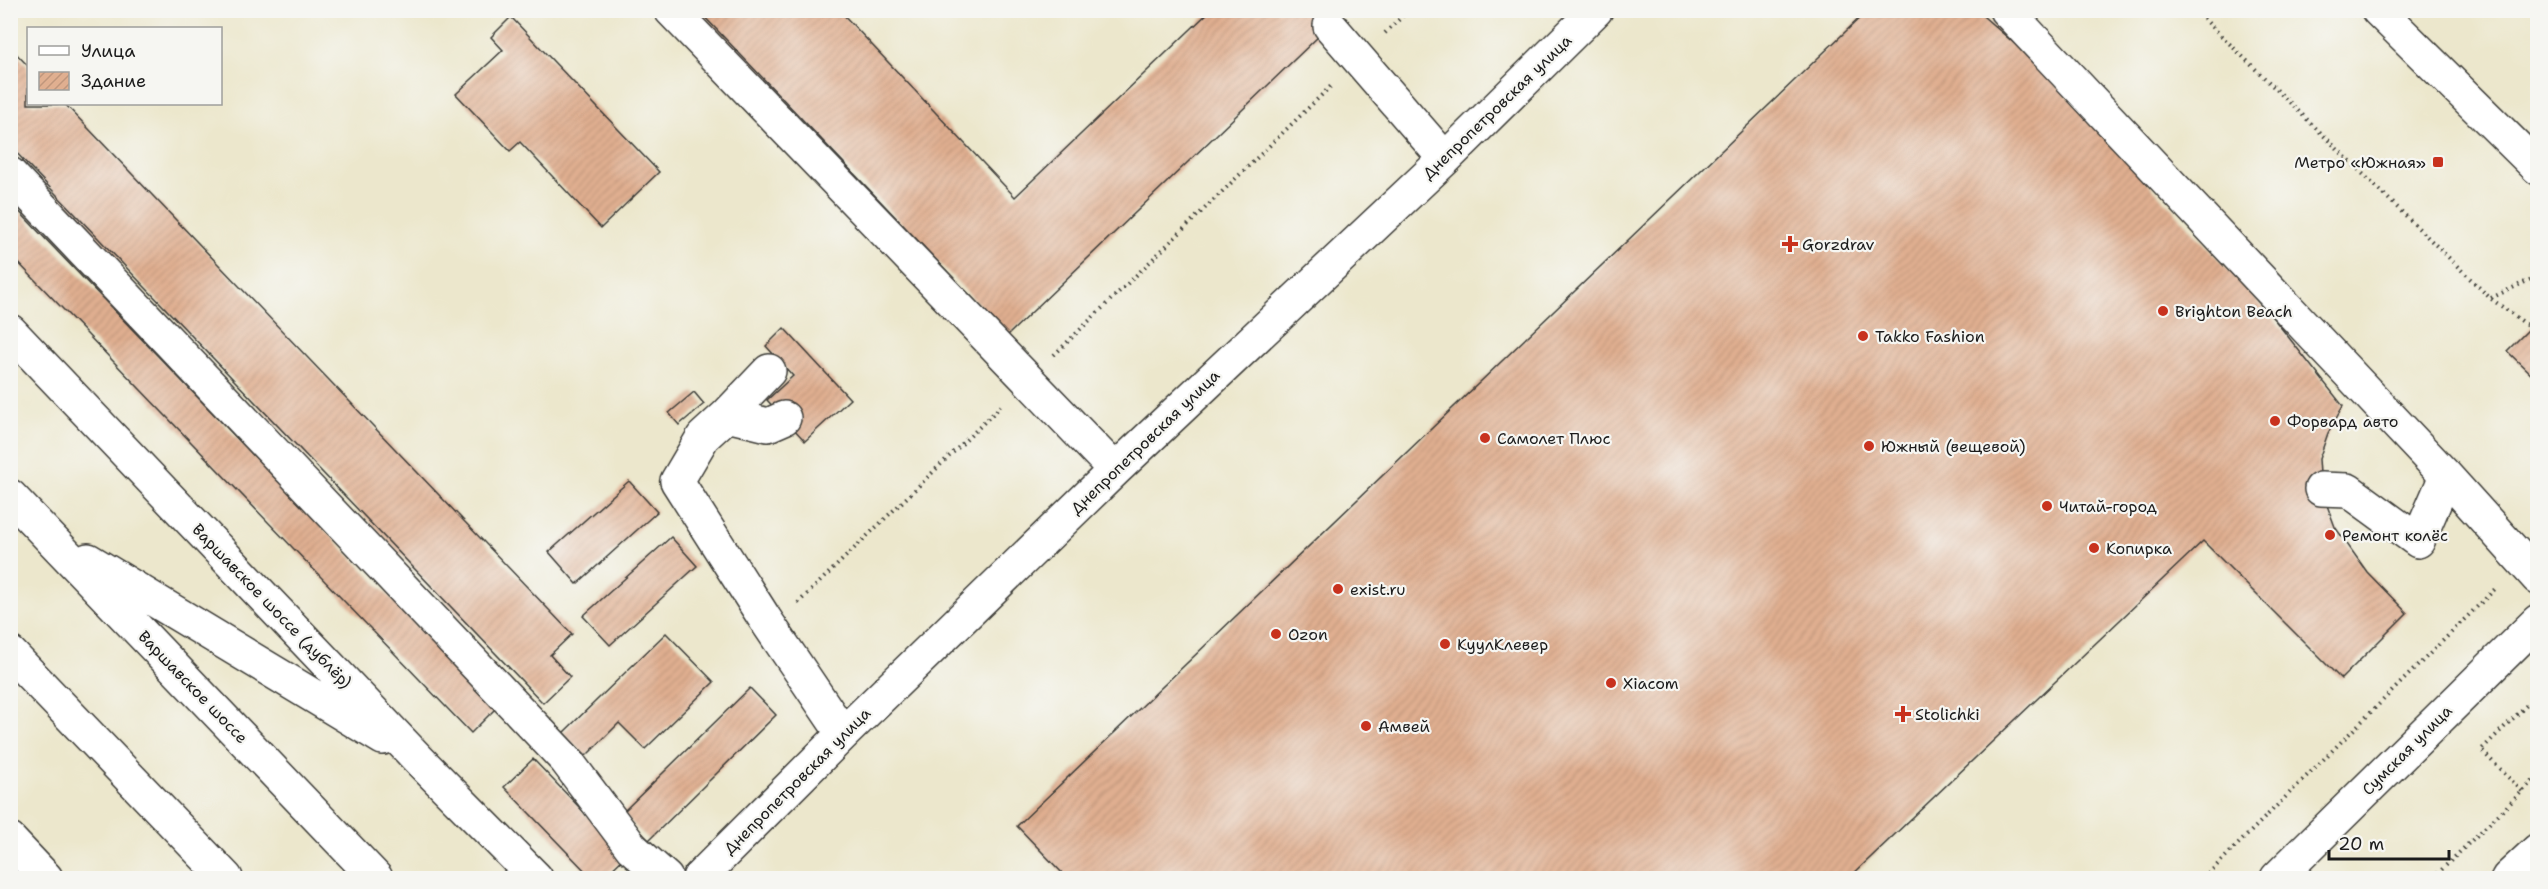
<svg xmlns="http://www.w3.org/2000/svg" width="2548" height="889" font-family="'Shantell Sans',sans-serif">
<defs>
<pattern id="building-hatch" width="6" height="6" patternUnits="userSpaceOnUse" patternTransform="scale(1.5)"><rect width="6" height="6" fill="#e0af90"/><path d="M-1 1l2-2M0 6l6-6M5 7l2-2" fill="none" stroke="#c0967c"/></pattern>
</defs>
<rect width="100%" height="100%" fill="#f6f6f2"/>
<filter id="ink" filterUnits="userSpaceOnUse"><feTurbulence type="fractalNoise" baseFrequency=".0167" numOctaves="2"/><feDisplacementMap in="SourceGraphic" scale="12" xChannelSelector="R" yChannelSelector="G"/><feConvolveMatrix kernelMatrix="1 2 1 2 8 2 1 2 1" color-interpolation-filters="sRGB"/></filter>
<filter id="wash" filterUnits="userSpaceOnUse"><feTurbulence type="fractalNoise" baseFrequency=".008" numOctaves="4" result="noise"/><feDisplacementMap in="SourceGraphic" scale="24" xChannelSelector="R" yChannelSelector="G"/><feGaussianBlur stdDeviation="1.35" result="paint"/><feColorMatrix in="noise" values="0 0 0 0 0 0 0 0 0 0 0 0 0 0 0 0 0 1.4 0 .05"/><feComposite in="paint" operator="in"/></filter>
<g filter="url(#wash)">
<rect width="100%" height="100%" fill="#ece7cc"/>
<g id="blocks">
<!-- building -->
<path fill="url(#building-hatch)" d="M698 10H839L1015 197 1211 10H1346L1008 335Z
M1868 10H1976L2040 66 2274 319 2343 406 2328 433 2319 459 2321 489 2335 527 2367 572 2407 613 2341 679 2203 541 1849 878H1067L1017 826Z
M511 17 659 172 601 228 520 142 510 151 456 94 503 50 491 37Z
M10 47 28 66V104H65L572 634 550 655 570 677 543 703 10 146Z
M10 202 496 708 471 733 10 254Z
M2538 320V381L2507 351Z
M784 328 850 399 805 441 767 400 793 376 766 346Z
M694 392 704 404 679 425 669 413Z
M629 481 657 512 577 584 549 552Z
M671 537 697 566 610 645 583 616Z
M666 633 714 682 645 749 619 723 586 756 563 733Z
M750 688 776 715 649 840 622 813Z
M533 759 626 856 603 878H592L504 787Z"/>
</g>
</g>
<g filter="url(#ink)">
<use href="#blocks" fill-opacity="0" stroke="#3b3a36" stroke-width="1.5"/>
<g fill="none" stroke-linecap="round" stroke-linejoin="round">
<!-- minor casing -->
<g stroke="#3b3a36" stroke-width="36">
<path id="minor" d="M671 10 1115 470
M2006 10 2446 476 2538 578
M2378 10 2538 168
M1330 26 1445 159
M10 174 566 760 632 848 666 878
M727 415 769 371
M784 418 768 425 727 415 703 437 677 481 765 619 843 734
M2321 489 2348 490 2418 541 2446 476
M699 878 843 734 1115 470 1445 159 1596 10
M2277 878 2538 621
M2508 878 2538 850"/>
</g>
<!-- major casing -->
<g stroke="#3b3a36" stroke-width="36">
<path id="major" d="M10 331 419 760 536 878
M10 496 376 878
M88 560 383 738
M10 653 226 878
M10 840 46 878"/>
</g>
<!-- path -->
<path stroke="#3b3a36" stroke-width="4" stroke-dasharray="1.5 4.5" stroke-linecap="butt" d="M2195 10 2490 298 2530 327
M1385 33 1409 10
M2491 298 2538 276
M1054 355 1333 84
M798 603 1001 406
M2522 791 2481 750 2538 694
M2204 878 2497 587
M2433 878 2538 776"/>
<!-- minor -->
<use href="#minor" stroke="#fff" stroke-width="33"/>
<!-- major -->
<use href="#major" stroke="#fff" stroke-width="33"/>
</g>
</g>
<!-- markers -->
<g fill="#c8321e" stroke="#f6f6f2" stroke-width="2">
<rect x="2432" y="156" width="12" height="12" rx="3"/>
<path d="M1787 235h6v6h6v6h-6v6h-6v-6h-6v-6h6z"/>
<circle cx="2163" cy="311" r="6"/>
<circle cx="1863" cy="336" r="6"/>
<circle cx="2275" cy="421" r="6"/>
<circle cx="1485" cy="438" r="6"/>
<circle cx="1869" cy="446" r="6"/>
<circle cx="2047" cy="506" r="6"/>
<circle cx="2330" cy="535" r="6"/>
<circle cx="2094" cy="548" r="6"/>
<circle cx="1338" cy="589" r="6"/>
<circle cx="1276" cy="634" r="6"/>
<circle cx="1445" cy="644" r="6"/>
<circle cx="1611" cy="683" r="6"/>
<path d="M1900 705h6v6h6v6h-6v6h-6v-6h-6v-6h6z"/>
<circle cx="1366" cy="726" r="6"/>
</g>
<g text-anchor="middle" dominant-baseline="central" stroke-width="4.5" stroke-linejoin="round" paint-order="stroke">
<!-- street labels -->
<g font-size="16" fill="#1c1c1c" stroke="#f6f6f2">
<text transform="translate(1497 107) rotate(-44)">Днепропетровская улица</text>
<text transform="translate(1145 442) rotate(-44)">Днепропетровская улица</text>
<text transform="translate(272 606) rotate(46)">Варшавское шоссе (дублёр)</text>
<text transform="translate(193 687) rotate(46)">Варшавское шоссе</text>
<text transform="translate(2407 750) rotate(-45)">Сумская улица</text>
<text transform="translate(797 781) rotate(-45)">Днепропетровская улица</text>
</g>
<!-- poi labels -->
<g font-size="16" fill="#1c1c1c" stroke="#f6f6f2" text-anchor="start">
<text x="2426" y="162" text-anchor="end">Метро «Южная»</text>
<text x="1802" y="244">Gorzdrav</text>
<text x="2175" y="311">Brighton Beach</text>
<text x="1875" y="336">Takko Fashion</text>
<text x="2287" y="421">Форвард авто</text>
<text x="1497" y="438">Самолет Плюс</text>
<text x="1881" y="446">Южный (вещевой)</text>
<text x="2059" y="506">Читай-город</text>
<text x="2342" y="535">Ремонт колёс</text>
<text x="2106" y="548">Копирка</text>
<text x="1350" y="589">exist.ru</text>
<text x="1288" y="634">Ozon</text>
<text x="1457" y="644">КуулКлевер</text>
<text x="1623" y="683">Xiacom</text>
<text x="1915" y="714">Stolichki</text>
<text x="1378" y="726">Амвей</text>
</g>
</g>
<!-- margin -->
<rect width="2548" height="889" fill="none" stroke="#f6f6f2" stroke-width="36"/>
<!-- legend -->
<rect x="27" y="27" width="195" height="78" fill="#f6f6f2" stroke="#9f9f9c" stroke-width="1.5"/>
<rect x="39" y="46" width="30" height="9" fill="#ffffff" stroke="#9f9f9c" stroke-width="1.5"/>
<text x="81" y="57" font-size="18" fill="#1c1c1c">Улица</text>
<rect x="39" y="72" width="30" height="18" fill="url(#building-hatch)" stroke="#9f9f9c" stroke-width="1.5"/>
<text x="81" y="87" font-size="18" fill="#1c1c1c">Здание</text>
<!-- scale -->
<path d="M2329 850v9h120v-9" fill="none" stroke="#1c1c1c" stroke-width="3"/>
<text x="2338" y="850" font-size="18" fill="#1c1c1c" stroke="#f6f6f2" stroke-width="4.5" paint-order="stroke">20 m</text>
</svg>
